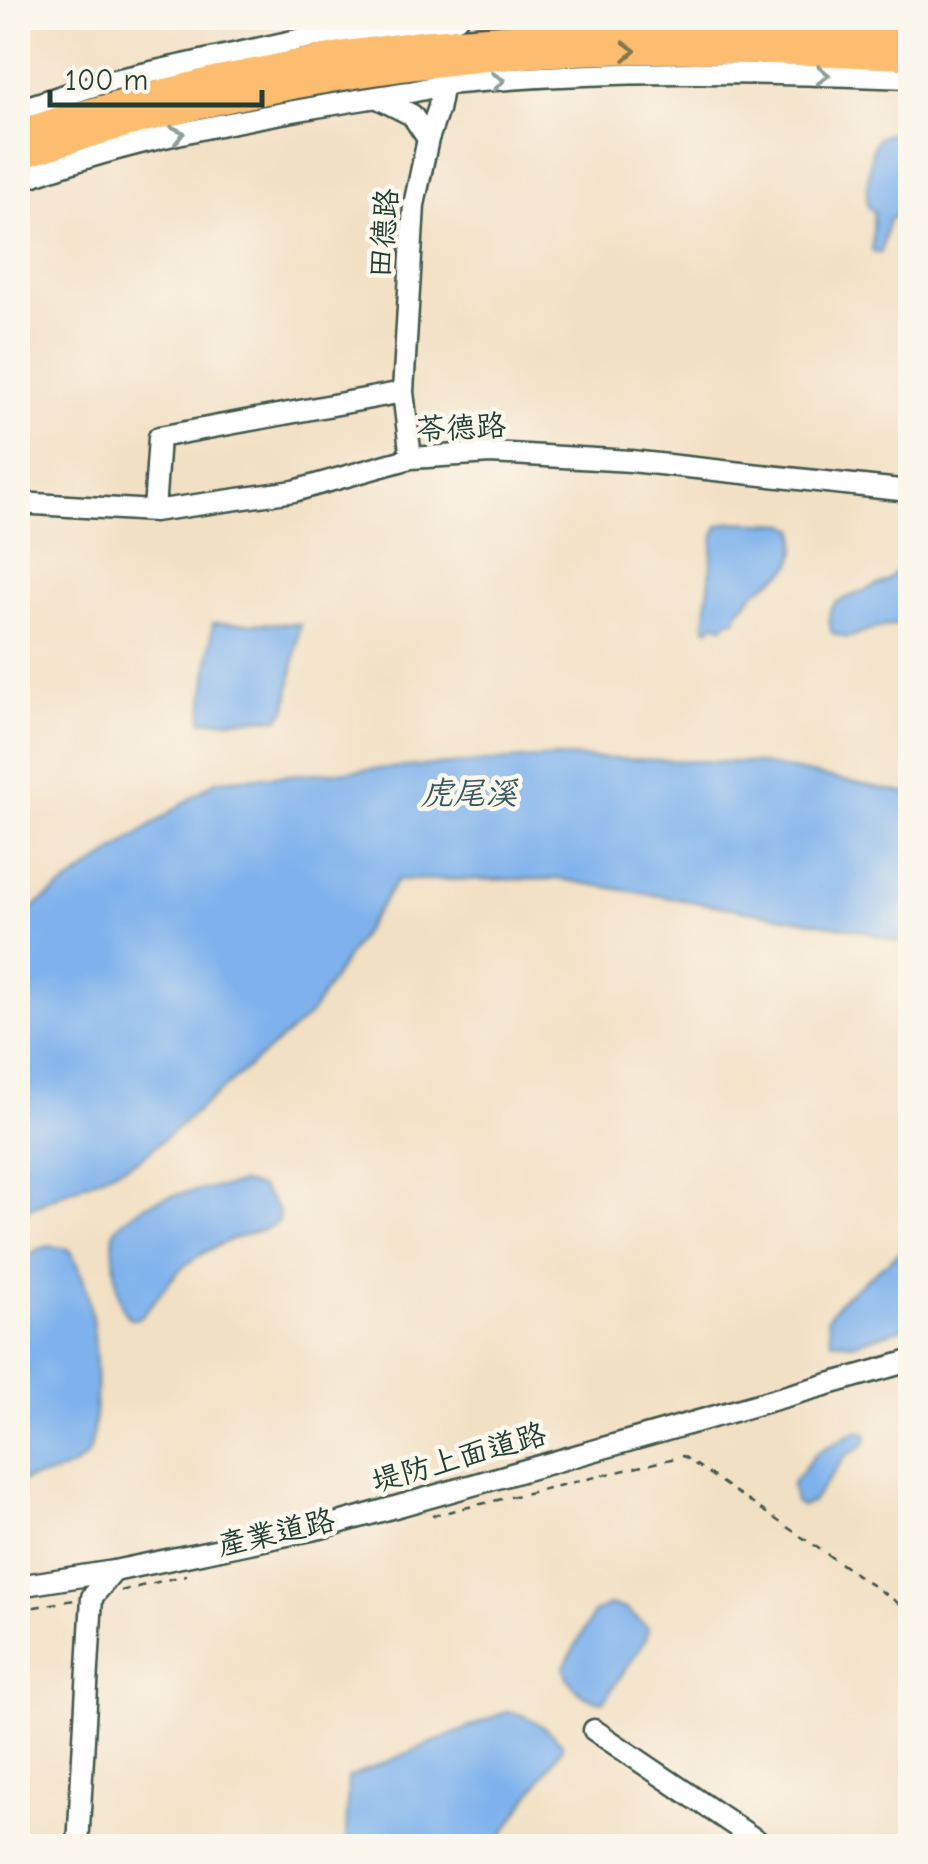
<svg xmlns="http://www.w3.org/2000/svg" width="928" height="1864" font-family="'Comic Neue','LXGW WenKai TC',sans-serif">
<rect width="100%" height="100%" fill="#fbf7ec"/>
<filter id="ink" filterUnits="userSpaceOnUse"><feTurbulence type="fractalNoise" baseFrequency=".01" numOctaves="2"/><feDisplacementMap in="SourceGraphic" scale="20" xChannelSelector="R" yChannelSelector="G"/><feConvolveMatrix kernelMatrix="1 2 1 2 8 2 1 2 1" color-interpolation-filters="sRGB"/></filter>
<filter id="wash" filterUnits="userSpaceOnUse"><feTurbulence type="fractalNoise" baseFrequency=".0048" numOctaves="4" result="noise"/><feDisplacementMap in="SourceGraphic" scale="40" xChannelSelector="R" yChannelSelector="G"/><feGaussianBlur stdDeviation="2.25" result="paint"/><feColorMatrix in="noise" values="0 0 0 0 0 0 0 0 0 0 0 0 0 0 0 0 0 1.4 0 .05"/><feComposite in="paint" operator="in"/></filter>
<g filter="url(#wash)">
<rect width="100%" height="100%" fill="#f2e0c4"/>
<!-- water -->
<path fill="#7fb2ec" stroke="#4f7890" stroke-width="2.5" d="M899 132 910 139V213L889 219 881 253H875L872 250 874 211 868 207 867 199C867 187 869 175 870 165 873 143 873 134 899 132Z
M731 522 786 524 796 529C799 576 784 568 755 592 749 598 746 605 739 610L736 620 729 621 723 627 716 623 708 629 705 625 714 536 718 526Z
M910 541V621L874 629 847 638 832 633C828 620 827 611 837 602L887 581 896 571Z
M213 623 300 624 287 708 280 718 202 721Z
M554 757 756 763 910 794V946L861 930 559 879 397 880 309 1016 139 1160 18 1213V918L217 780Z
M242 1183 260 1187 279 1211 278 1222C269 1229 261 1230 250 1233 231 1239 210 1248 194 1259 174 1271 162 1293 147 1310 114 1349 114 1248 113 1234 117 1224 121 1223 128 1217 161 1190 203 1192 242 1183Z
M910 1244V1326L855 1343 832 1341 827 1318 842 1299Z
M49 1246 68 1249C96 1281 100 1381 94 1423 92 1435 93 1450 83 1459 66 1474 39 1476 18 1482V1265L36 1250Z
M859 1430 867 1434 866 1442 859 1449 847 1455 812 1502 801 1506 795 1502 792 1484 816 1453Z
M609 1605 626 1609 648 1628 646 1639 604 1701C586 1701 567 1685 564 1667L594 1613Z
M506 1712C526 1711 548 1730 562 1743V1748L495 1846H346L348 1778Z"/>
</g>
<g filter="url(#ink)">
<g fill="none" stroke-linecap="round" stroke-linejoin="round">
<!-- minor casing -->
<g stroke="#3f554a" stroke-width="25">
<path id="minor" d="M376 97 412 115 428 139
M18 110 106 82 311 37 457 18
M18 181C110 146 207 126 305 109 340 103 375 97 410 92 422 90 435 86 447 84 601 69 756 72 910 78
M411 458 403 392 414 205 428 139 438 110 445 74
M18 503 154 511 294 491 411 458 491 453 631 461 900 490 910 487
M154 511 159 437 403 392
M18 1586 114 1571 321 1528 910 1361
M594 1730 765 1846
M78 1846 92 1597 114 1571"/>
</g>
<!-- major casing -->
<g stroke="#3f554a" stroke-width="30">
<path id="major" d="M18 133 68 117 211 80 343 54 425 43 593 31 704 26 910 32
M18 157C184 102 371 65 546 54 667 47 789 51 910 57"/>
</g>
<!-- path -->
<path stroke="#3f554a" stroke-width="2.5" stroke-dasharray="8 8" stroke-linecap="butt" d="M432 1516C516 1495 599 1477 683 1456L910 1611
M121 1591 186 1575
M18 1610 74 1600"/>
<!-- minor -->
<use href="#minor" stroke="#fff" stroke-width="20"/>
<!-- major -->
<use href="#major" stroke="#fcbd6f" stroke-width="25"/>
</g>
<!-- one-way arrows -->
<defs><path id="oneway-chevron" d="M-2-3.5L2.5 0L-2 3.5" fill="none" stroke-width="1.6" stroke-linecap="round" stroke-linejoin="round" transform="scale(2.5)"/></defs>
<use stroke="#82774f" href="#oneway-chevron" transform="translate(629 51) rotate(-2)"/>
<g stroke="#8f9e9a">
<use href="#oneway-chevron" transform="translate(823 75) rotate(2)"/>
<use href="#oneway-chevron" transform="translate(498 81) rotate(-6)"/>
<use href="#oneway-chevron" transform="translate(178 134) rotate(-13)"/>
</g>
</g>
<g text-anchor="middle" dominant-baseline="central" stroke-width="9" stroke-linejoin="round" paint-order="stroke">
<!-- street labels -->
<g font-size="30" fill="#1f3d34" stroke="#fbf7ec">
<text transform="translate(384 233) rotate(-85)">田德路</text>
<text transform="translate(461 428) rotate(-3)">苓德路</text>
<text transform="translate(459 1458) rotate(-16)">堤防上面道路</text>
<text transform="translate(276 1533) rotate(-13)">產業道路</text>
</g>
<!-- water labels -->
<g font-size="32" font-style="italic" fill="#375a62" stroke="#fbf7ec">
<text x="469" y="793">虎尾溪</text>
</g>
</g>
<!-- margin -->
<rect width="928" height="1864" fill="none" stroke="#fbf7ec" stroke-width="60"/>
<!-- scale -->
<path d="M50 90v15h212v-15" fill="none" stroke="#1f3d34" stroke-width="5"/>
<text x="65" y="90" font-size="30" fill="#1f3d34" stroke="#fbf7ec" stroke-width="8" paint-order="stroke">100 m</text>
</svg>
